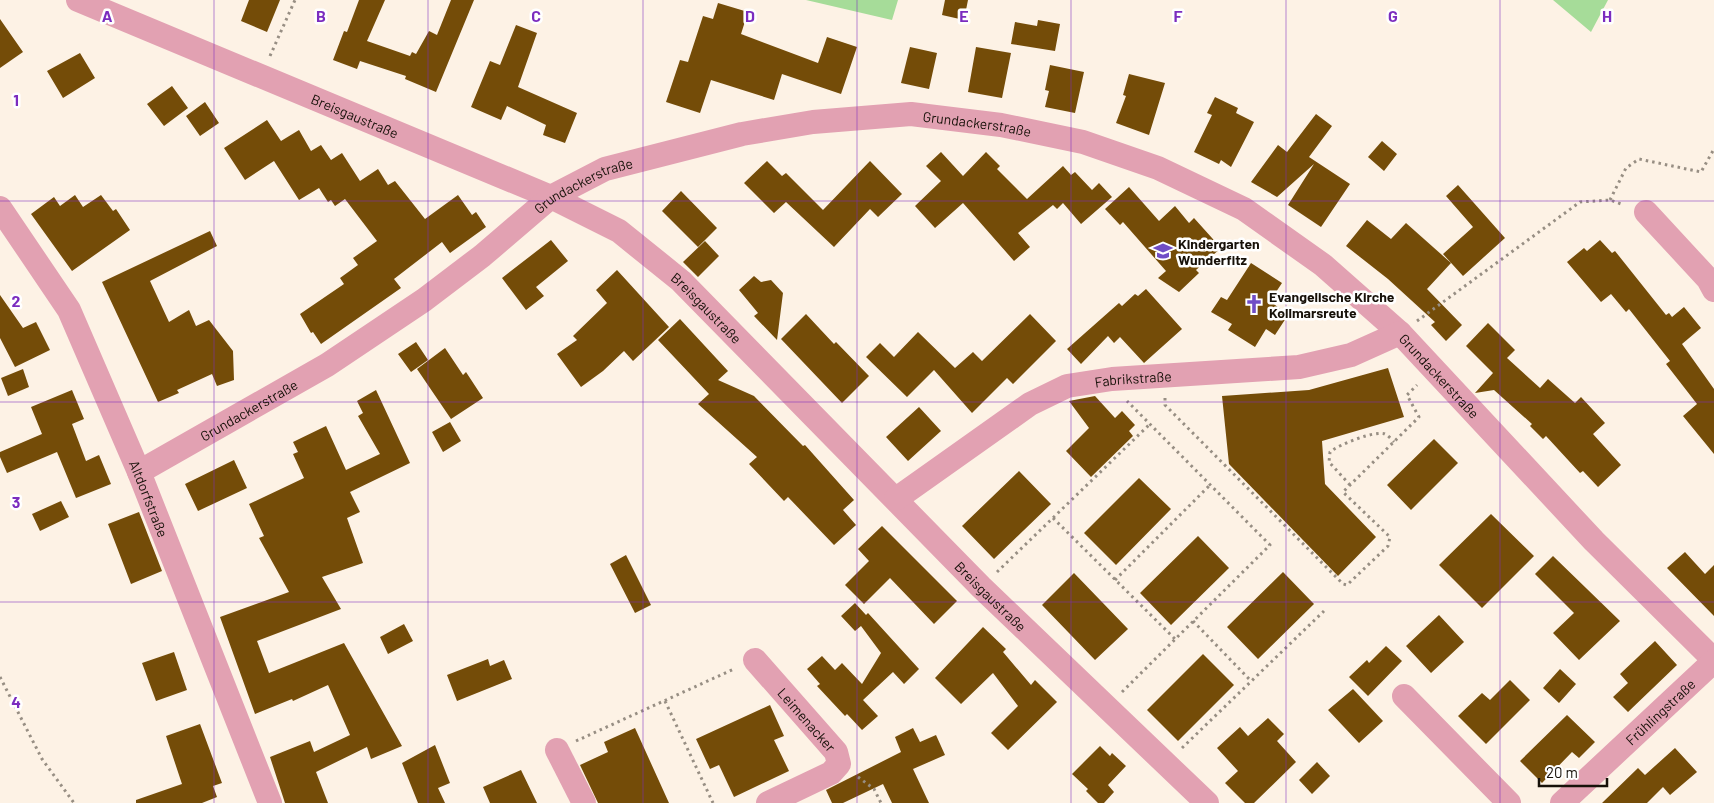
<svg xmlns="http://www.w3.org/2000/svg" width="1714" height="803" font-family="Barlow,sans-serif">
<rect width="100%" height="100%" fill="#fdf2e5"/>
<!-- green -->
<path fill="#a6dc99" d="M806 0H898L892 20Z
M1553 0H1608L1591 32Z"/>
<!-- building -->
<path fill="#744c08" d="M249 0H280L267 32 241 21Z
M359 0H385L367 41 410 56 412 52 416 54 429 31 437 35 451 0H474L436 92 405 79 406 76 360 61 357 69 333 60 344 31 347 32Z
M945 0H968L964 20 942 15Z
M718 3 748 12 741 34 818 63 827 37 857 47 841 94 782 74 774 100 711 80 700 113 666 102 680 60 688 62 703 16 713 19Z
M0 19 23 52 0 68Z
M1038 20 1060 24 1055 51 1011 44 1015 22 1037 26Z
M516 25 537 33 518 87 577 113 565 143 543 135 546 125 507 106 501 120 471 107 490 61 500 65Z
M910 47 937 53 929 89 901 83Z
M976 47 1011 53 1002 98 968 92Z
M80 53 95 78 63 98 47 71Z
M1050 65 1084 72 1075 113 1045 107 1049 91 1045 90Z
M1129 74 1165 83 1149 135 1116 123 1126 96 1123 95Z
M172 86 188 108 164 126 147 104Z
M1215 97 1238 108 1236 113 1254 122 1231 167 1221 160 1219 164 1194 152 1212 115 1207 113Z
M205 102 219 123 200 136 186 116Z
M1316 114 1332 126 1309 157 1350 184 1321 227 1288 205 1314 164 1277 197 1251 182 1278 145 1287 152Z
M267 120 281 141 299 130 311 151 321 145 331 160 342 153 360 181 378 169 388 185 395 181 425 219 458 195 472 215 476 212 486 227 450 253 442 242 394 279 401 288 321 344 313 332 311 333 300 314 344 284 340 278 358 265 353 258 377 241 345 199 335 206 331 200 328 202 319 188 299 200 274 161 245 180 224 148Z
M1382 141 1397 154 1384 171 1368 157Z
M941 152 963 176 986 152 1000 166 997 169 1027 199 1063 166 1071 175 1075 172 1092 190 1099 183 1112 197 1081 224 1063 203 1057 209 1053 205 1018 233 1030 247 1014 261 963 203 935 228 915 206 941 181 926 166Z
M767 161 782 176 786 173 823 210 870 161 902 194 878 217 870 209 834 247 786 202 774 213 744 183Z
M1458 185 1505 238 1463 276 1443 254 1473 227 1446 196Z
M1129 187 1159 221 1175 206 1189 223 1194 218 1221 248 1196 270 1199 273 1179 292 1158 278 1166 271 1123 222 1120 225 1105 209Z
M681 191 717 228 698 247 662 211Z
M75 195 83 207 101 195 113 211 116 209 130 230 72 271 31 214 54 197 60 206Z
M1367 220 1391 239 1406 223 1451 263 1427 289 1462 325 1446 341 1431 325 1435 322 1388 279 1346 246Z
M210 231 217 246 150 281 169 322 189 310 196 326 209 320 233 351 234 380 217 386 212 374 177 390 179 393 158 402 102 282Z
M551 240 568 261 536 287 544 296 526 310 502 278Z
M1600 240 1612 253 1615 251 1666 315 1669 313 1672 317 1684 307 1701 328 1682 344 1714 389V454L1683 416 1697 404 1666 364 1670 361 1629 309 1626 312 1611 294 1601 302 1567 262 1584 248 1587 251Z
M705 241 719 256 698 277 683 262Z
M1251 263 1282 283 1270 301 1288 315 1275 335 1266 329 1255 347 1228 330 1232 324 1211 312 1221 297 1227 300Z
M617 270 669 327 633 361 624 351 603 371 581 387 557 354 577 340 573 336 607 303 596 290Z
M754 276 761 282 771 280 783 293 777 340 754 316 758 313 739 290Z
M1146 289 1182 329 1144 363 1120 337 1114 343 1108 336 1081 364 1067 349 1119 303 1122 306 1135 294 1138 296Z
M0 295 23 328 36 322 50 350 15 367 0 338Z
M806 314 834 344 836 342 869 376 842 403 781 339Z
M1030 314 1056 341 1013 384 1007 378 972 413 934 370 907 397 866 357 880 343 894 357 918 332 955 368 973 352 982 361Z
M680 319 728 371 718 380 754 396 803 446 805 445 854 500 843 510 856 525 834 545 788 497 784 501 749 464 757 457 698 404 709 394 658 340Z
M1488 323 1515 350 1507 358 1540 388 1548 379 1575 403 1581 397 1605 423 1593 434 1621 465 1598 487 1583 471 1580 473 1546 436 1543 439 1530 426 1532 424 1494 390 1475 393 1493 373 1466 346Z
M416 342 428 360 411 372 398 354Z
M445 348 463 375 466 372 483 398 451 419 417 369Z
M1388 368 1404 417 1322 441 1325 484 1376 537 1338 576 1229 464 1222 396 1309 390Z
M23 369 29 387 8 396 1 378Z
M72 390 84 419 72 424 86 461 99 455 111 484 76 498 57 452 7 473 0 457V452L42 434 31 407Z
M376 390 410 463 350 492 360 512 347 518 363 563 322 577 341 609 257 641 269 673 344 643 402 746 371 759 367 747 316 772 328 803H285L270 757 310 741 314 752 350 735 328 685 293 701 292 699 255 714 220 617 289 592 259 538 264 536 249 504 304 478 293 454 298 452 293 442 326 426 346 470 380 454 358 416 363 413 357 401Z
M1095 396 1115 418 1122 411 1135 425 1129 431 1133 436 1091 477 1066 451 1089 428 1069 401Z
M919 407 941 431 908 461 886 437Z
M450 422 461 441 443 452 432 432Z
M1434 439 1458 463 1411 510 1387 485Z
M234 460 247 488 198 511 185 484Z
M1019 471 1051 504 994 559 962 526Z
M1139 478 1171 509 1116 565 1084 533Z
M61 501 69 517 40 531 32 514Z
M139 512 162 571 131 584 108 524Z
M1491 514 1534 556 1482 608 1439 565Z
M882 526 957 601 934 624 890 578 864 604 845 585 869 561 858 549Z
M1198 536 1229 568 1171 625 1140 593Z
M1685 552 1705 574 1714 565V616L1667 568Z
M626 555 651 605 635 613 610 564Z
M1553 556 1620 621 1579 660 1553 633 1574 613 1535 574Z
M1283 572 1314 604 1258 659 1227 627Z
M1074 573 1128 629 1095 660 1042 605Z
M855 603 866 615 868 613 919 669 904 684 893 672 863 700 878 716 862 730 847 714 845 716 817 686 820 684 807 669 822 656 835 670 842 663 862 684 881 653 861 626 855 631 841 616Z
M1439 615 1464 642 1431 673 1406 646Z
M404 624 413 641 388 654 380 637Z
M983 627 1006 649 1003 652 1031 685 1035 680 1057 702 1008 750 991 733 1018 706 993 673 961 704 935 678Z
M1655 641 1677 665 1628 712 1613 697 1628 683 1620 674Z
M1386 646 1402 661 1368 696 1349 677 1367 660 1369 663Z
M174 652 187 690 156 701 142 663Z
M1203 654 1234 685 1178 741 1147 710Z
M488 659 490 666 504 660 512 679 457 701 447 675Z
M1560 669 1576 684 1559 703 1543 688Z
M1510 680 1530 700 1486 744 1458 716 1482 693 1490 700Z
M1353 689 1383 721 1359 743 1328 710Z
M770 705 784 736 774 740 789 771 734 797 719 765 710 769 696 739Z
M1567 715 1595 742 1579 758 1572 752 1542 783 1520 761Z
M1268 718 1284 734 1277 741 1296 762 1254 803H1245L1225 783 1238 771 1217 748 1240 727 1248 736Z
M200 724 222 783 213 786 217 797 202 803H136V800L182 784 166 736Z
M635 728 669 803H598L580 765 608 752 604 742Z
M913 728 920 742 936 735 945 755 913 769 929 803H892L883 784 843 803H832L826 790 901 752 895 737Z
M435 745 450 783 438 788 445 803H418L402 763Z
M1100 746 1110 756 1112 753 1126 766 1108 785 1114 792 1104 803H1098L1086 791 1088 789 1072 774Z
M1675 748 1697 772 1670 795 1663 787 1647 803H1602L1638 768 1645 775Z
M1317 762 1330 776 1312 794 1299 780Z
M521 770 537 803H490L483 787Z"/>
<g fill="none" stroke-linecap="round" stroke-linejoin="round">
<!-- path -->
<path stroke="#978e83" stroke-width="3" stroke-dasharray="2.5 4" stroke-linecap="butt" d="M270 56 295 0
M1610 200 1626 168 1639 159 1701 172 1714 149
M1417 321 1580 202 1610 200 1624 205
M1165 398V405L1343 584 1347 585 1388 546 1390 537 1343 492 1419 417 1407 395 1417 385
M1350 485 1329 462 1330 452C1338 445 1375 430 1385 434 1388 435 1392 440 1394 442
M1053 518 1175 639
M997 572 1150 424
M1115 580 1210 485
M1193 621 1251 681
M0 677 42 759 74 803
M1122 692 1270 545 1127 401
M665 701 713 803
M576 741 734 669
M1182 748 1324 611
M858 777 874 789 881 803"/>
<!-- street -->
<g stroke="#e2a1b2" stroke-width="24">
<path id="s1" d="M78 0 551 197 619 231 681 281 981 587 1207 803"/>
<path id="s2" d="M0 208 69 310 139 472 270 803"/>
<path d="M1646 212 1708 279 1714 290"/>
<path id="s3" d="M139 472 327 365 424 300 482 256 551 197 605 169 742 134 813 122 911 114 1001 125 1083 142 1158 168 1244 209 1323 265 1400 333 1594 541 1714 660"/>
<path id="s4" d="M896 499 1030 404 1067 386 1112 379 1299 367 1351 355 1400 333"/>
<path id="s5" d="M755 660 836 752 839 764 831 773 768 803"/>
<path d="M1404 696 1509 803"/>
<path d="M557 750 584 803"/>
<path id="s6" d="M1562 803 1714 661"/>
</g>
</g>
<!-- grid -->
<path fill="none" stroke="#7b2cbf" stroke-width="1" stroke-opacity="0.55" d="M214 0V803M428 0V803M643 0V803M857 0V803M1071 0V803M1286 0V803M1500 0V803M0 201H1714M0 402H1714M0 602H1714"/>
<!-- icons -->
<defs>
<g id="school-bare" transform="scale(1.5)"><path d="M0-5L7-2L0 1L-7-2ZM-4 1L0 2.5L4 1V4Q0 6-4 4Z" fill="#704dc6" stroke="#fff" stroke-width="2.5" paint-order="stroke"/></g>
<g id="church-bare" transform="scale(1.5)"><path d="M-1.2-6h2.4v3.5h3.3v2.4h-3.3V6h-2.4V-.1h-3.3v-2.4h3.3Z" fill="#704dc6" stroke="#fff" stroke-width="2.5" paint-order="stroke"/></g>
</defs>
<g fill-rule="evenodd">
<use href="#school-bare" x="1163" y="251"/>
<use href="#church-bare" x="1254" y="304"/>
</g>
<g text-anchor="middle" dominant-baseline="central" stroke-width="5" stroke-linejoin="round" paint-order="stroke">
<!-- street labels -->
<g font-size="14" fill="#171109" stroke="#fff">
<text stroke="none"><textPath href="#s1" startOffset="300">Breisgaustraße</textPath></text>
<text stroke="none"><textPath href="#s3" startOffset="936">Grundackerstraße</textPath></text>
<text stroke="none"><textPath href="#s3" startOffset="531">Grundackerstraße</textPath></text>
<text stroke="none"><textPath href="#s1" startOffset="705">Breisgaustraße</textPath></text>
<text stroke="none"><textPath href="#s3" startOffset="1476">Grundackerstraße</textPath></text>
<text stroke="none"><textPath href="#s4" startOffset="272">Fabrikstraße</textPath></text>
<text stroke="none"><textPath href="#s3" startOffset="126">Grundackerstraße</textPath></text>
<text stroke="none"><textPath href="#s2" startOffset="328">Altdorfstraße</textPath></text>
<text stroke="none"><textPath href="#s1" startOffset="1110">Breisgaustraße</textPath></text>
<text stroke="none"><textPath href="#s6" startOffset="134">Frühlingstraße</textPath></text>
<text stroke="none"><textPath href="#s5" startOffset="79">Leimenacker</textPath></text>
</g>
<!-- poi labels -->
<g font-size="14" font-weight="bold" fill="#171109" stroke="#fff" text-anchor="start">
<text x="1178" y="243">Kindergarten<tspan x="1178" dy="16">Wunderfitz</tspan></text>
<text x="1269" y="296">Evangelische Kirche<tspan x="1269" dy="16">Kollmarsreute</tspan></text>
</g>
</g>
<g font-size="16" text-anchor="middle" font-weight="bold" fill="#7b2cbf" stroke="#fff" stroke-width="5" stroke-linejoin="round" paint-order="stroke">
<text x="107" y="22">A</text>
<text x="321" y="22">B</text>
<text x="536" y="22">C</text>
<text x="750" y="22">D</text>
<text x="964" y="22">E</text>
<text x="1178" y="22">F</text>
<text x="1393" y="22">G</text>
<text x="1607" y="22">H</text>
<text x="16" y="106">1</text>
<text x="16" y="307">2</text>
<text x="16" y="508">3</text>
<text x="16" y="708">4</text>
</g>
<!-- scale -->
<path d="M1539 778v8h68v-8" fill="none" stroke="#171109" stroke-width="2.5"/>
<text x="1546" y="778" font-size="15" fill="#171109" stroke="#ffffff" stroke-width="4" paint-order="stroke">20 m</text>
</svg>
